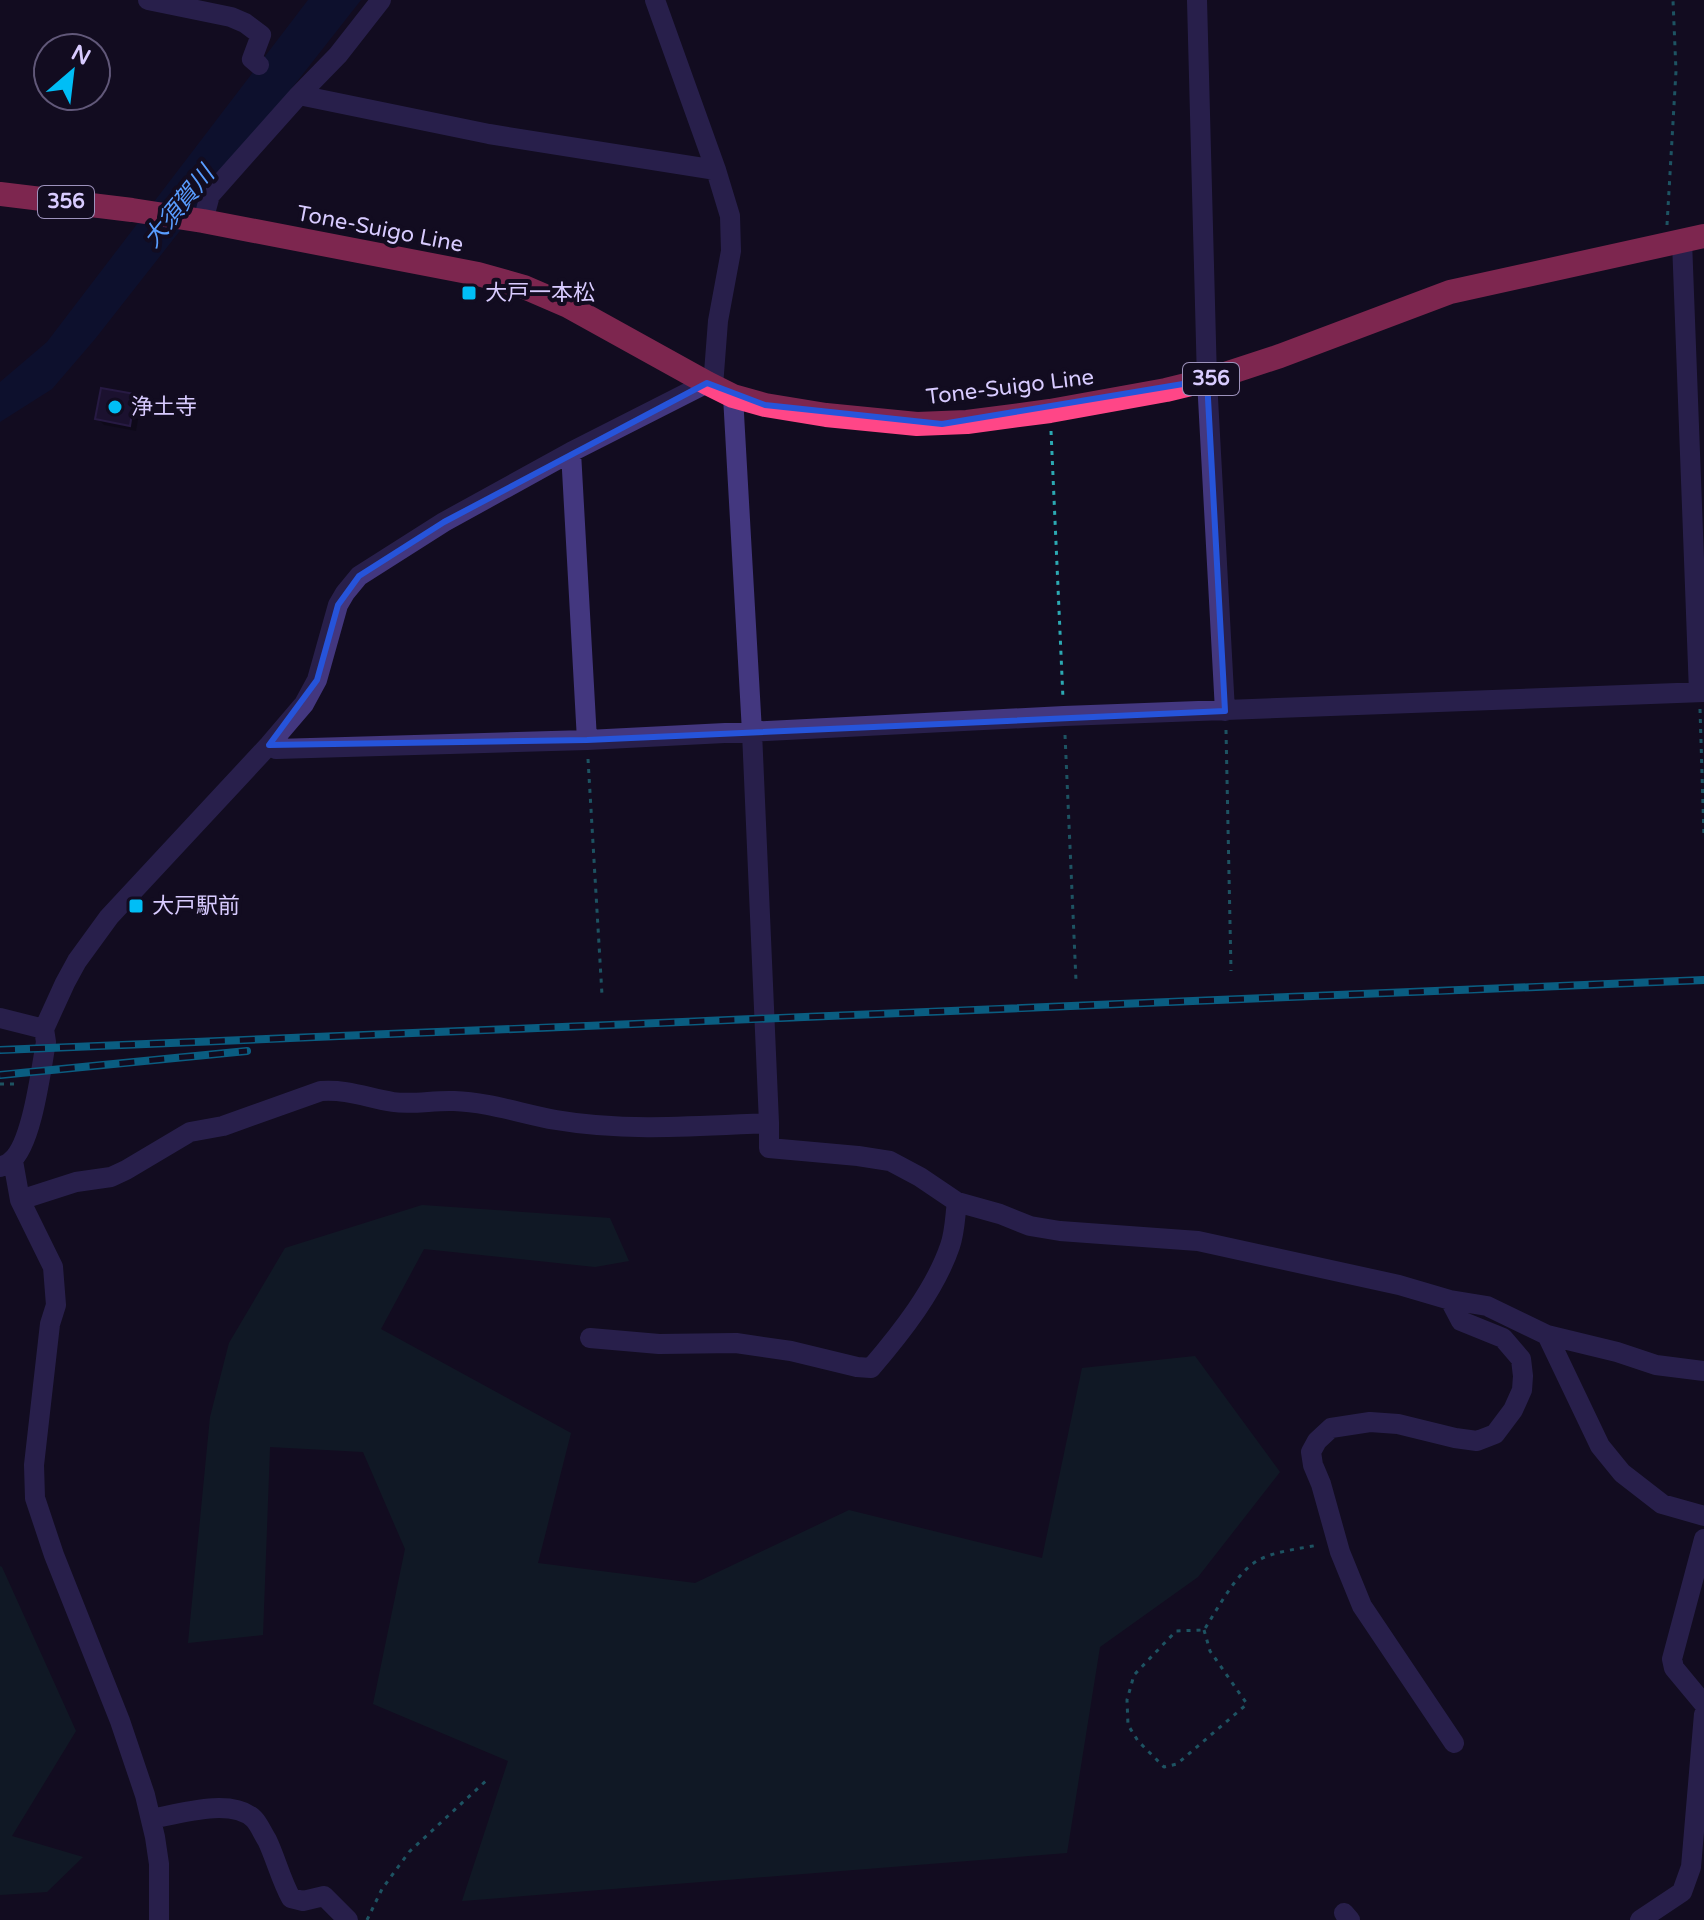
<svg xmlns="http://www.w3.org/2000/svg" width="1704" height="1920" font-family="'Varela Round','Noto Sans JP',sans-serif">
<rect width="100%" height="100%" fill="#120c20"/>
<!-- green -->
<path fill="#0f272a" d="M422 1205 610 1218 629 1261 595 1267 424 1249 381 1329 571 1433 538 1563 695 1583 849 1510 1042 1558 1082 1368 1195 1356 1280 1472 1198 1577 1100 1647 1067 1853 462 1901 508 1761 373 1704 405 1549 363 1452 270 1447 263 1635 188 1643 210 1417 229 1343 285 1248Z
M0 1566 2 1567 76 1731 12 1836 83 1857 47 1892 0 1895Z"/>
<!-- water -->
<path fill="#08153d" d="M308 0H361L95 339 52 389 0 422V382L47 342Z"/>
<!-- shadow -->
<path fill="#0007" d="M134 396 141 403 136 431 104 425 98 419Z"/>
<!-- building -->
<path fill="#261841" stroke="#402a6d" stroke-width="2" d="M101 388 135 394 130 426 95 419Z"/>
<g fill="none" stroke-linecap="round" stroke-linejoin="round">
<!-- path -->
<path stroke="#2ca9b2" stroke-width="3" stroke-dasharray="4 6" stroke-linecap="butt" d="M1667 225 1676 71 1673 0
M1051 431 1063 699
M1700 709 1704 837
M1226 730 1231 971
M1065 735 1076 981
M588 759 602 995
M0 1084H18
M1204 1630 1210 1651 1247 1704 1177 1764 1164 1767 1138 1741 1128 1725 1127 1700 1134 1675 1176 1631 1204 1630C1217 1610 1236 1573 1257 1561 1274 1551 1299 1549 1318 1545
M367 1920 382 1889 409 1852 489 1778"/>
<!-- minor -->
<path stroke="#43377f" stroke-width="20" d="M148 0 231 17 245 23 261 35 252 59 259 65
M655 0 716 170 730 216 731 251 718 321 713 386
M1197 0 1207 380 1225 711
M299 95 489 134 716 170
M203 221 210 195 299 95 338 55 381 0
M1682 241 1699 692
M571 452 587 740
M269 745 276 749 587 740 1064 716 1704 692
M0 1018 44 1029
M769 1123V1148L858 1156 890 1161 920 1177 957 1202 1000 1214 1030 1226 1060 1231 1198 1241 1399 1285 1450 1300 1487 1306 1547 1335 1617 1352 1656 1365 1704 1371
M13 1161 20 1200 53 1267 56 1305 50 1324 34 1465 35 1498 54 1555 120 1721 145 1795 155 1837 159 1864V1920
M0 1167C4 1165 8 1164 11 1161 32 1145 41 1069 46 1042L44 1029 65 983 77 961 109 917 269 745 304 704 317 680 338 605 345 593 359 576 444 522 571 452 707 383
M20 1200 76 1182 111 1177 126 1170 190 1132 223 1126 321 1091C347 1089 368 1098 393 1102 413 1105 434 1100 454 1101 489 1102 522 1114 556 1120 625 1132 699 1126 769 1123L752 732 733 396
M1450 1300 1461 1321 1503 1338 1521 1359 1523 1376 1522 1390 1513 1410 1495 1434 1477 1441 1455 1438 1398 1424 1370 1422 1331 1428 1317 1441 1311 1452 1313 1465 1321 1484 1340 1552 1362 1606 1454 1743
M1547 1335 1600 1446 1622 1473 1662 1504 1704 1516
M590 1338 659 1344 736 1343 791 1351 857 1367 871 1368C901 1333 935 1290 950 1246 955 1232 955 1216 957 1202
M1704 1539 1672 1659 1674 1668 1704 1704
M151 1819C178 1814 232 1797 254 1819 259 1824 263 1834 267 1840 276 1859 281 1880 291 1898L303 1901 324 1896 348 1920
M1344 1913 1350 1920
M1640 1920 1682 1892 1691 1867 1704 1714"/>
<!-- highway -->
<path stroke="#ff4687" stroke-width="24" d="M0 194 132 210 203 221 478 274 524 287 568 306 707 383 733 396 765 405 826 415 917 424 967 422 1050 411 1166 390 1207 380 1280 356 1450 292 1704 236"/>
<!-- rail casing -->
<g stroke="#00bef6" stroke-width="8">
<path id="rail" d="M0 1050 1704 980
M0 1075 247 1051"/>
</g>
<!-- rail -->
<use href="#rail" stroke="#120c20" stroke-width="5" stroke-dasharray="15" stroke-linecap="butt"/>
</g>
<!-- marked area -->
<path d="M0 0H1704V1920H0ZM1207 380 1225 711 587 740 269 745 317 680 338 605 359 576 444 522 707 383 765 405 942 424Z" fill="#120c20" fill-opacity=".55" fill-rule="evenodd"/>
<path fill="none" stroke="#2654da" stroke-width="6" stroke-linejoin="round" d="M1207 380 1225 711 587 740 269 745 317 680 338 605 359 576 444 522 707 383 765 405 942 424Z"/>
<!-- markers -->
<g fill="#00bef6" stroke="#120c20" stroke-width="3">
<rect x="461" y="285" width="16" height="16" rx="4"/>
<circle cx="115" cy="407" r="8"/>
<rect x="128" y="898" width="16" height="16" rx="4"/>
</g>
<g text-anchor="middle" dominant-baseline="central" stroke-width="8" stroke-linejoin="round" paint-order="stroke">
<!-- shield labels -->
<g fill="#120c20" stroke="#9d92bc" stroke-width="2">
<rect x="38" y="186" width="56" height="32" rx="6"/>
<rect x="1183" y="363" width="56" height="32" rx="6"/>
</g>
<g font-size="20" font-weight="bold" fill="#d8cbff">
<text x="66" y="202">356</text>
<text x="1211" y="379">356</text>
</g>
<!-- street labels -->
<g font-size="22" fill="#d8cbff" stroke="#120c20">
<text transform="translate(380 229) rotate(11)">Tone-Suigo Line</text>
<text transform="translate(1010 387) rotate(-7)">Tone-Suigo Line</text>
</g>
<!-- poi labels -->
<g font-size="22" fill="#d8cbff" stroke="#120c20" text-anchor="start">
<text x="485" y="293">大戸一本松</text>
<text x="131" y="407">浄土寺</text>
<text x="152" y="906">大戸駅前</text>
</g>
<!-- water labels -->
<g font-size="24" font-style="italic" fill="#599dff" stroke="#120c20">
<text transform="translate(179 207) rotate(-51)">大須賀川</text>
</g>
</g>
<!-- north arrow -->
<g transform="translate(72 72) rotate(28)"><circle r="38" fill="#120c20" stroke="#615879" stroke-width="2"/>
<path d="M0-6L14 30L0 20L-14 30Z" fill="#00bef6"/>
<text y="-12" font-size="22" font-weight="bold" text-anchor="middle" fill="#d8cbff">N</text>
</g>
</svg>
